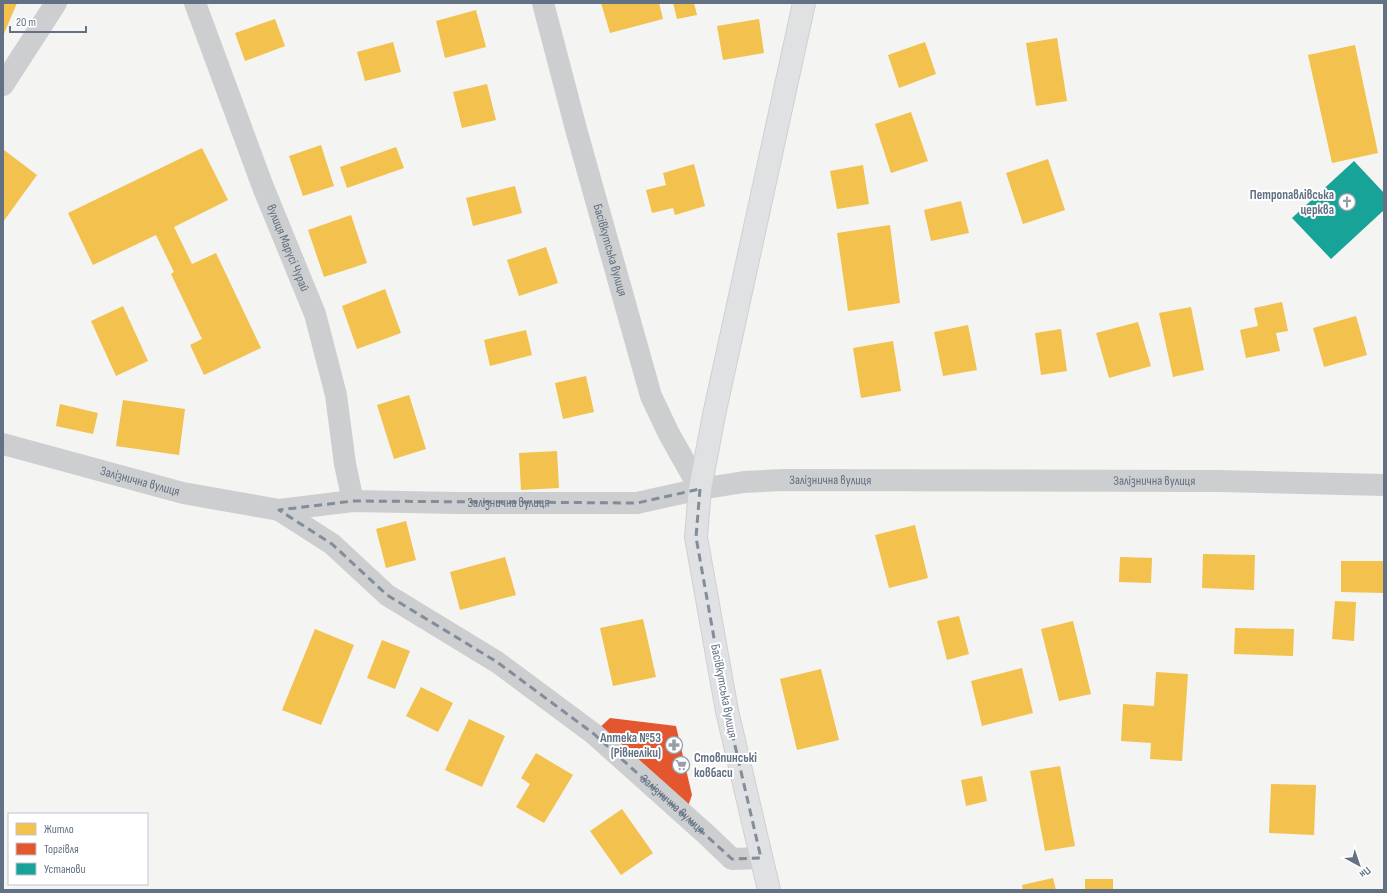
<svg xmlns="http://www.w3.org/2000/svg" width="1387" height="893" font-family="'Sofia Sans Condensed',sans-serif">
<rect width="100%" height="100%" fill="#f4f4f2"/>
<!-- homes -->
<path fill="#f2c14e" d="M3 3H17L3 36Z
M601 3H659L663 19 610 33Z
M673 3H694L697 15 677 19Z
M476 10 486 47 445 58 436 21Z
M275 19 285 46 245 61 235 33Z
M759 19 764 53 723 60 717 26Z
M1057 38 1067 101 1036 106 1026 43Z
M393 42 401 72 365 81 357 52Z
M925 42 936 74 899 88 888 55Z
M1355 45 1378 153 1332 163 1308 55Z
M487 84 496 120 462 128 453 92Z
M911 112 928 161 891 173 875 124Z
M321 145 334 186 303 196 289 156Z
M396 147 404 168 347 188 340 167Z
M202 148 228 200 174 227 192 264 216 253 261 348 204 375 190 345 202 339 171 274 174 272 156 235 93 265 68 213Z
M4 150 37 175 3 222V151Z
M1048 159 1065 210 1023 224 1006 173Z
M694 164 705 206 675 215 673 208 652 213 646 190 666 185 663 173Z
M863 165 869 204 837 209 830 171Z
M515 186 522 213 473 226 466 198Z
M961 201 969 233 931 241 924 210Z
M351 215 367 263 324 277 308 230Z
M890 225 900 303 848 311 837 233Z
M546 247 558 283 519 296 507 260Z
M385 289 401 333 357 349 342 306Z
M1282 302 1288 331 1276 333 1280 351 1246 358 1240 330 1258 326 1254 308Z
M123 306 148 361 116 376 91 321Z
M1191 307 1204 370 1173 377 1159 313Z
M1356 316 1367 355 1324 367 1313 328Z
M1138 322 1151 366 1109 378 1096 333Z
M968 325 977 370 943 376 934 332Z
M1061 329 1067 371 1041 375 1035 333Z
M526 330 532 355 490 366 484 340Z
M893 341 901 391 861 398 853 348Z
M586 376 594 412 563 419 555 383Z
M409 395 426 449 394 459 377 405Z
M123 400 185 409 179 455 116 446Z
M60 404 98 413 93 434 56 426Z
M557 451 559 488 521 490 519 453Z
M406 521 416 560 386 568 376 529Z
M915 525 928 578 889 588 875 535Z
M1203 554 1255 555 1254 590 1202 588Z
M505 557 516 595 460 610 450 572Z
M1120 557 1152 558 1151 583 1119 582Z
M1341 561H1384V593L1341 592Z
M1335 601 1356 602 1354 641 1332 639Z
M959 616 969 654 947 660 937 621Z
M643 619 656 677 613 686 600 628Z
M1073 621 1091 694 1059 701 1041 629Z
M1235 628 1294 629 1293 656 1234 654Z
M315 629 354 645 321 725 282 710Z
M382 640 410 651 395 689 367 678Z
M1022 668 1033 713 982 726 971 681Z
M821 669 839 740 797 750 780 679Z
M1156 672 1188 674 1182 761 1150 759 1151 743 1121 741 1123 704 1154 706Z
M421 687 453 703 438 732 406 716Z
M469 719 505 736 482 787 445 770Z
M536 753 573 775 544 823 516 807 530 784 521 778Z
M1060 766 1075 846 1045 851 1030 771Z
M982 776 987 801 966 806 961 780Z
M1271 784 1316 785 1314 835 1269 833Z
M622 809 653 853 621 875 590 831Z
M1053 878 1056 890H1023L1022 885Z
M1085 879H1113V890H1085Z"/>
<!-- shops -->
<path fill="#e4572e" d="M610 718 676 726 692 795 686 812 596 731Z"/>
<!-- public -->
<path fill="#17a398" d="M1354 161 1384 193V210L1331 259 1292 218Z"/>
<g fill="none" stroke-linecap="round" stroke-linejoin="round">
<!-- primary casing -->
<g stroke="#cfd0d1" stroke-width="24">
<path id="primary" d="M769 890 727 711 696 537 700 489 714 415 804 3"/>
</g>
<!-- minor -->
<g stroke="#cdcecf" stroke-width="22">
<path id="s1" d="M195 3 263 187 315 314 336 395 345 464 353 501"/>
<path id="s2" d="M543 3 576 129 651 396 669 434 700 489"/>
<path d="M3 85 56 3"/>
<path id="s3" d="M3 444 183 493 279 510 353 501 457 503H637L700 489 744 482 784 480 1218 481 1384 485"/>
<path id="s4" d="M279 510 332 544 387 595 497 662 594 734 707 835 732 859 761 858"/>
</g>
<!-- primary -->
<use href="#primary" stroke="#e0e1e2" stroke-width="22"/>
</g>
<!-- marked area -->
<path fill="none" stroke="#818d9b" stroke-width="3" stroke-dasharray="8 5" stroke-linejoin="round" d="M700 489 696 537 727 711 761 858 732 859 594 734 497 662 387 595 332 544 279 510 353 501 637 503Z"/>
<!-- icons -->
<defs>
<g id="church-ring" transform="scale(0.9)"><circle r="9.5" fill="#fff" stroke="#959faa" stroke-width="1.5"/><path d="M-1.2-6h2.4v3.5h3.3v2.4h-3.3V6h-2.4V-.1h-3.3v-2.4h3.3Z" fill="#959faa"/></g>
<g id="pharmacy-ring" transform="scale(0.9)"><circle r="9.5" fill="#fff" stroke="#959faa" stroke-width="1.5"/><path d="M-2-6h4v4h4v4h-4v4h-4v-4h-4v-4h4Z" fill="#959faa"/></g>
<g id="supermarket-ring" transform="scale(0.9)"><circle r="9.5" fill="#fff" stroke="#959faa" stroke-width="1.5"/><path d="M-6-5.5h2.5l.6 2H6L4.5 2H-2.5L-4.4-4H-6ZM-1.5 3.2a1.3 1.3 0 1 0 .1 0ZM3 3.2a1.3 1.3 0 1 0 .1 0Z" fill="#959faa"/></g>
</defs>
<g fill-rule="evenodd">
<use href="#church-ring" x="1347" y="202"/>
<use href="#pharmacy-ring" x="674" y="745"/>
<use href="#supermarket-ring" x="681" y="765"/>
</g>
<g text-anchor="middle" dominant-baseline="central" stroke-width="4" stroke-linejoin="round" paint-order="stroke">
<!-- poi labels -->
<g font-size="13" font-weight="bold" fill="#627184" stroke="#fff" text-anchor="end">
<text x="1334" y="195">Петропавлівська<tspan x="1334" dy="15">церква</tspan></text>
<text x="661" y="738">Аптека №53<tspan x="661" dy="15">(Рівнеліки)</tspan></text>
<text x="694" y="758" text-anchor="start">Стовпинські<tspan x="694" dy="15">ковбаси</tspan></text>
</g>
<!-- street labels -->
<g font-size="13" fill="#627184" stroke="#fff">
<text stroke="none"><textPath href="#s1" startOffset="262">вулиця Марусі Чурай</textPath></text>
<text stroke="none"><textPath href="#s2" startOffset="256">Басівкутська вулиця</textPath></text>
<text stroke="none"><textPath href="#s3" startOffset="838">Залізнична вулиця</textPath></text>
<text stroke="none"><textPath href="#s3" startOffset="1162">Залізнична вулиця</textPath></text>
<text stroke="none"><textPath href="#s3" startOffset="142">Залізнична вулиця</textPath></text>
<text stroke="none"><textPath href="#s3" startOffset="514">Залізнична вулиця</textPath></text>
<text transform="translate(724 691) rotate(79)">Басівкутська вулиця</text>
<text stroke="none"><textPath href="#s4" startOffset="493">Залізнична вулиця</textPath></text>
</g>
</g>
<!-- border -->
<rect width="1387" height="893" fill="none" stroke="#627184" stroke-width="8"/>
<!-- legend -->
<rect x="8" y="813" width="140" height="72" fill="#ffffff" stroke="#c0c6ce"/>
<rect x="16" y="823" width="20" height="12" fill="#f2c14e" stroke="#c0c6ce"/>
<text x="44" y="833" font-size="12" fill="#627184">Житло</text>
<rect x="16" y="843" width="20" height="12" fill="#e4572e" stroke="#c0c6ce"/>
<text x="44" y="853" font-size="12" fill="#627184">Торгівля</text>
<rect x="16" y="863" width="20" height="12" fill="#17a398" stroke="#c0c6ce"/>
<text x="44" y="873" font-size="12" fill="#627184">Установи</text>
<!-- north arrow -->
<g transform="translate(1359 865) rotate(140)" stroke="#ffffff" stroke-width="3" paint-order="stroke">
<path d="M0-3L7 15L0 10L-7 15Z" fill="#627184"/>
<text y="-6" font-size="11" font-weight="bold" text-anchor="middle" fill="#627184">Пн</text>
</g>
<!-- scale -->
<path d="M10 26v6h76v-6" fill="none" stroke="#627184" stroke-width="2"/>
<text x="16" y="26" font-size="12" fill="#627184" stroke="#ffffff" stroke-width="3" paint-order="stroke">20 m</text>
</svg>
